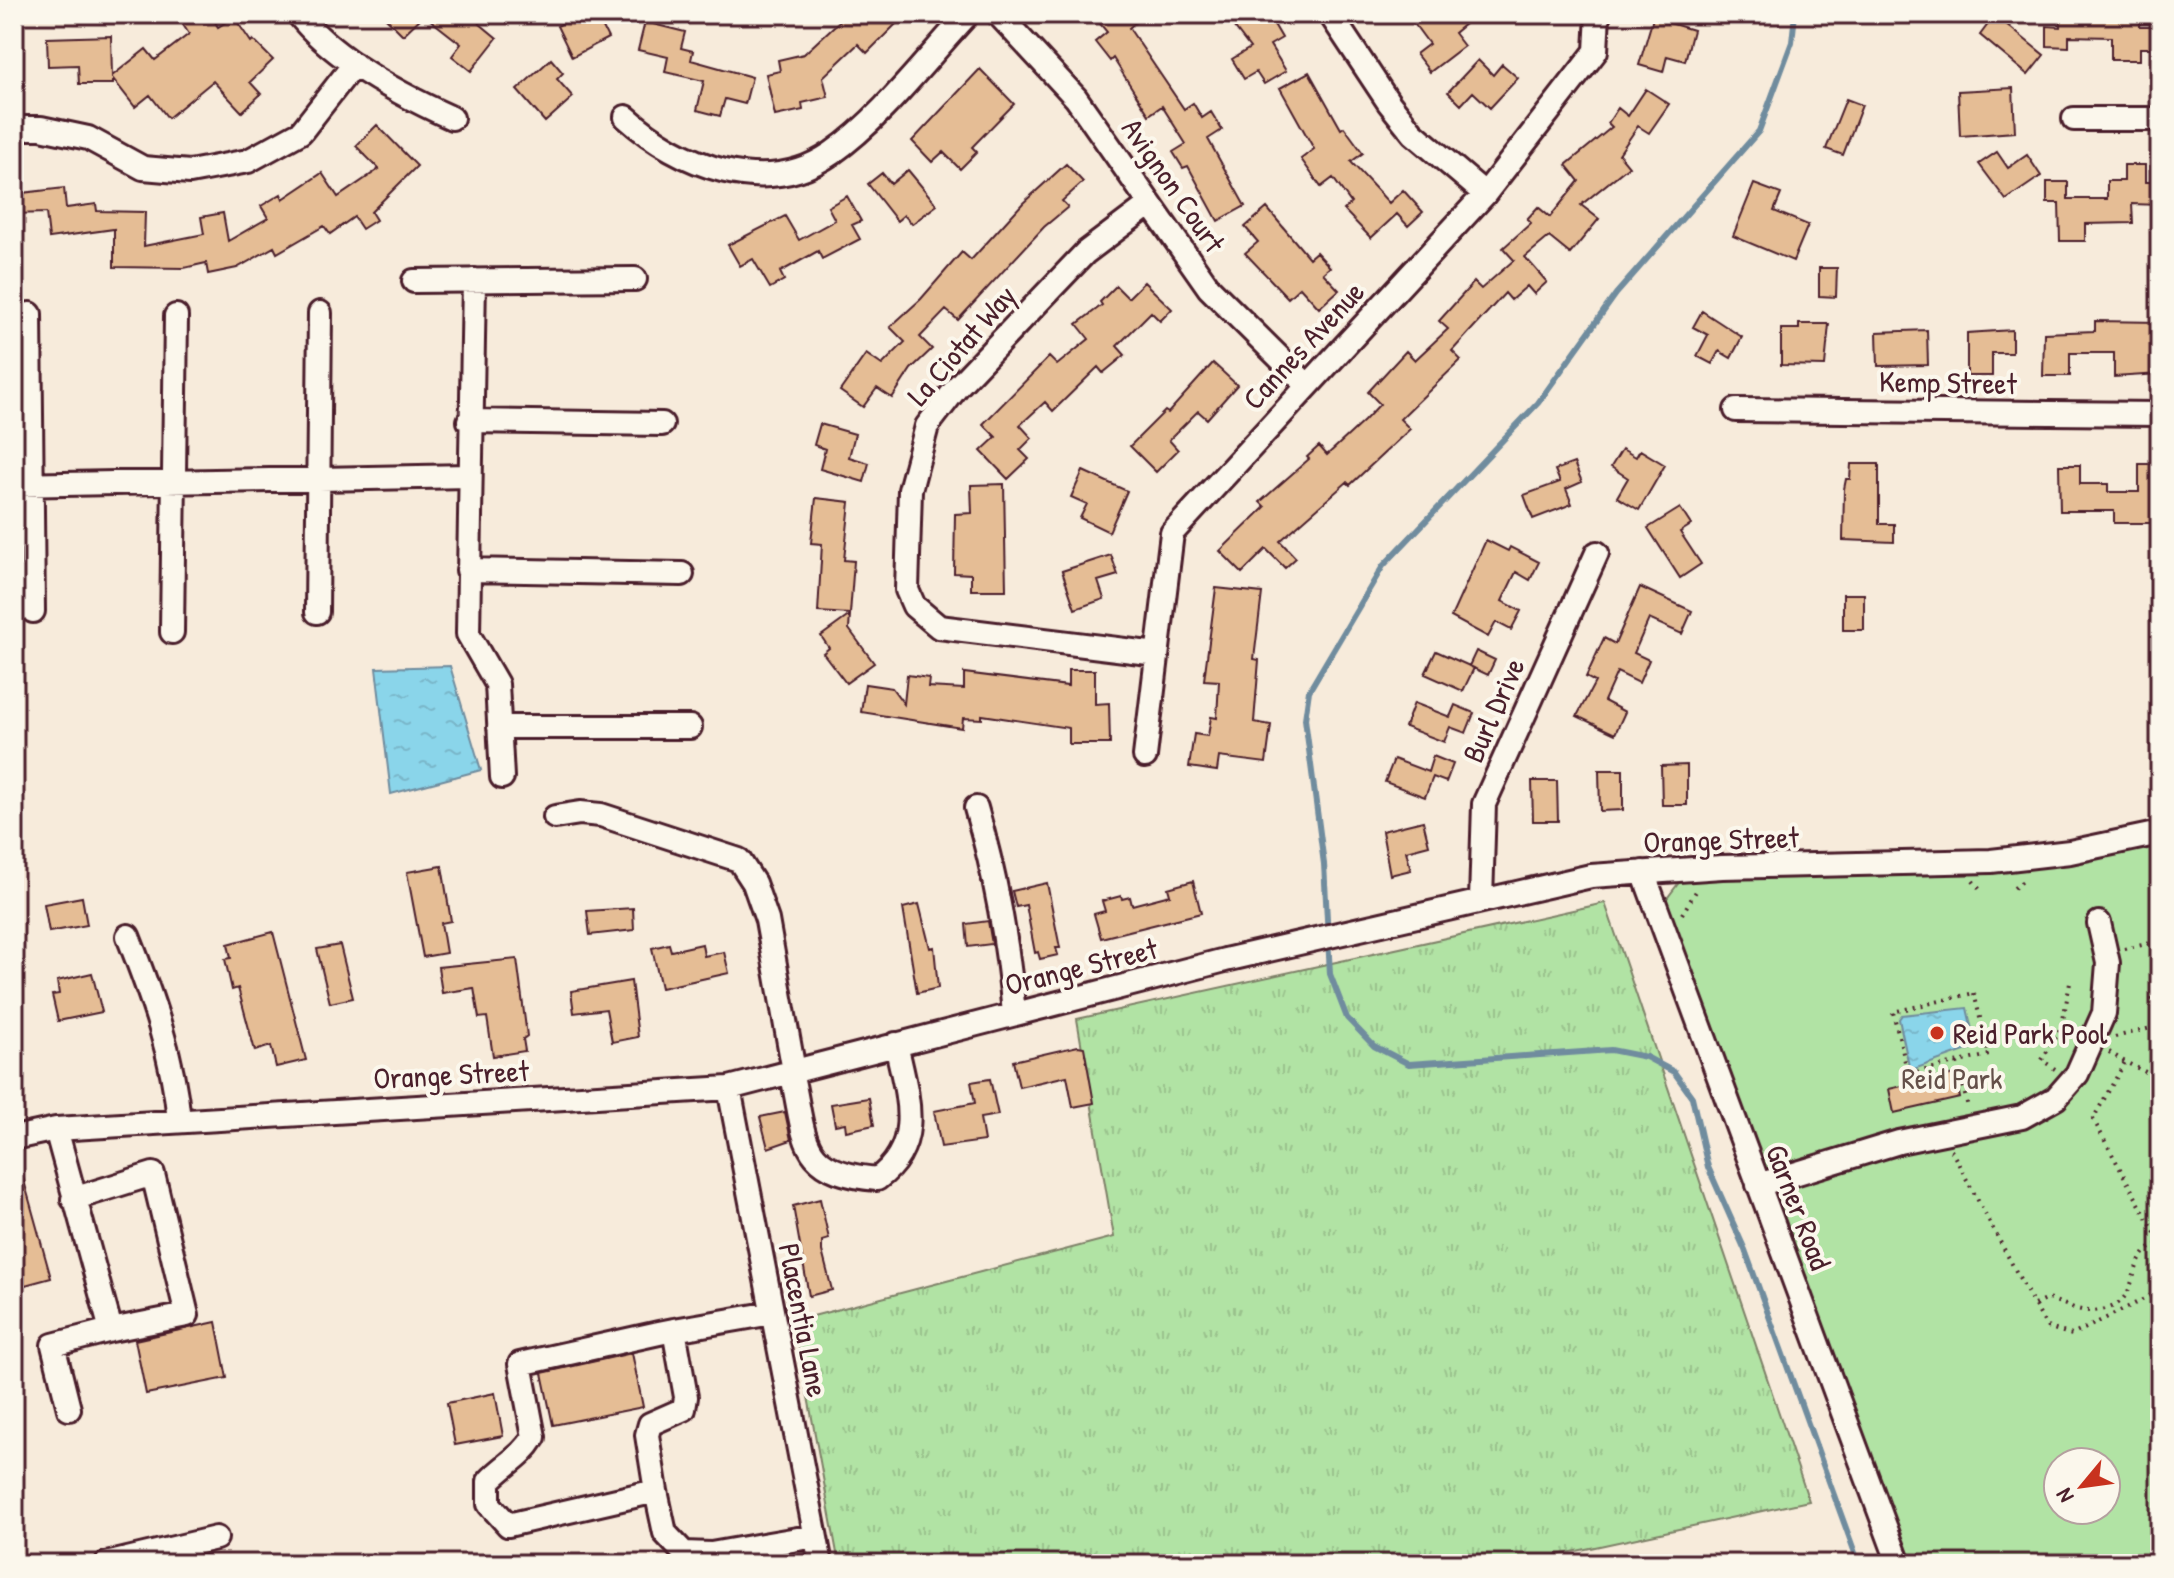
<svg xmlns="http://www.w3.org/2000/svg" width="2174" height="1578" font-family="'Patrick Hand',sans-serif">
<defs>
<pattern id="grass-tufts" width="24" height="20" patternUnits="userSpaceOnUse" patternTransform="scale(2)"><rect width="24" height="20" fill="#b1e3a4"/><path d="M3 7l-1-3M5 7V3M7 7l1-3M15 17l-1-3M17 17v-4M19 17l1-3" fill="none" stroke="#9ac28d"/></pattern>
<pattern id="water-ripples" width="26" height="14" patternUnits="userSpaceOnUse" patternTransform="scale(2)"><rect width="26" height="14" fill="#8ad5ea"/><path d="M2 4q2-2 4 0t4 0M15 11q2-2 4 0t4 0" fill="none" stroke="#79b6c9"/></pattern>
</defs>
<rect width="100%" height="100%" fill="#f7ebdb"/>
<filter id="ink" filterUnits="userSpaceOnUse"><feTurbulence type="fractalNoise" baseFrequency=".0125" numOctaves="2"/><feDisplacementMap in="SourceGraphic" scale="16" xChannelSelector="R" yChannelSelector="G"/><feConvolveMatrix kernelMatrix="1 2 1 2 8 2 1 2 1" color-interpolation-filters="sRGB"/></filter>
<g filter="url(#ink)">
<!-- grass -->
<path fill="url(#grass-tufts)" stroke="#7e8168" stroke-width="2" d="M1605 903 1809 1501 1516 1564H839L794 1321 1114 1237 1077 1019Z"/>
<!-- park -->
<path fill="#b1e3a4" stroke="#7e8168" stroke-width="2" fill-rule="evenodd" d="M2160 842V1564H1908L1662 905 1684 876ZM2058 1462H2106V1510H2058Z"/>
<!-- water -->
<path fill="url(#water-ripples)" stroke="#708c9e" stroke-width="2" d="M450 666 481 770 391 794 376 668Z
M1967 1008 1976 1047 1914 1069 1909 1066 1899 1019 1902 1015Z"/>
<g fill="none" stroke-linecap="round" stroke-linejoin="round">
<!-- stream -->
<path stroke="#708c9e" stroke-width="6" d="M1795 14 1792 42 1759 131 1616 294 1538 403 1383 566 1309 691 1305 719 1324 864 1330 974 1347 1018 1374 1046 1409 1064 1611 1050 1646 1057 1674 1072 1692 1097 1708 1167 1745 1250 1859 1564"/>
</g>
<!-- building -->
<path fill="#e5bd95" stroke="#4a1f2b" stroke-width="2" d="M176 14H210L218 27 234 17 251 42 253 40 273 60 250 82 261 94 242 112 213 81 168 118 150 95 135 107 113 79V84H79L78 65 48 66 47 38 111 36 112 76 146 49 155 60 189 34Z
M382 14H468L497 38 471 71 452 56 461 44 424 15 403 35Z
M581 14H596L608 38 572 57 557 26Z
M847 14H906L867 53 858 44 823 77 828 97 802 103 803 110 775 116 766 74 780 71 778 60 804 54Z
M1092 14H1145L1129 28 1184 109 1193 103 1202 118 1211 112 1222 130 1208 139 1245 206 1218 221 1188 166 1183 168 1173 152 1186 144 1162 106 1149 115 1113 58 1110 61 1095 42 1107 32Z
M1224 14H1268L1282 38 1270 45 1286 71 1264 84 1256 72 1244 79 1232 59 1250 48Z
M1407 14H1459L1466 23 1454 33 1464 46 1430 72 1416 54 1429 44Z
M2061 14 2140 18V27H2160V48H2140V60H2111V37L2069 36V47L2047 46V26L2060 27Z
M1995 15 2044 55 2028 75 1980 35Z
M1653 18 1693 30 1685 61 1667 56 1663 72 1639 65Z
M645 22 685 32 681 48 693 51 691 60 752 77 745 104 725 99 720 116 697 110 704 81 665 72 668 57 638 50Z
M551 59 563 73 557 79 573 97 545 122 517 90Z
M1478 60 1493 75 1502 64 1518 78 1490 108 1473 92 1461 105 1448 92Z
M980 69 1014 104 972 147 977 152 960 169 943 152 932 162 912 141Z
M1309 72 1341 129 1344 127 1363 153 1351 162 1389 203 1403 190 1423 212 1408 226 1397 214 1371 238 1344 210 1351 203 1333 178 1321 187 1301 159 1314 149 1280 88Z
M2013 88 2015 132 1960 136 1958 91Z
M1646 89 1669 104 1649 133 1638 126 1619 154 1629 166 1581 205 1599 219 1570 254 1549 237 1525 257 1547 282 1534 294 1527 286 1511 300 1505 293 1452 351 1461 360 1400 419 1410 429 1350 485 1347 482 1280 541 1296 558 1285 568 1266 549 1242 573 1220 551 1265 507 1260 502 1309 459 1307 457 1319 446 1327 455 1364 421 1380 404 1368 392 1406 351 1415 360 1448 329 1439 321 1474 282 1481 289 1514 260 1503 248 1531 223 1527 219 1538 207 1550 217 1579 181 1566 165 1612 127 1608 123 1618 108 1628 116Z
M1846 99 1862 105 1843 155 1826 149Z
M377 125 417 166 371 212 376 220 362 229 354 217 330 234 324 226 277 253 274 247 237 268 208 274 206 263 184 268 114 267V229L49 238 46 213 14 214V194L64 188 66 208 96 204 97 211 145 212 144 246 204 234 201 217 223 213 228 241 268 218 261 206 281 194 283 199 322 173 338 197 379 169 356 146Z
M1997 152 2008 168 2027 155 2041 176 2006 200 1979 164Z
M1066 164 1083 182 1062 201 1068 207 1044 227 958 320 946 310 920 337 932 349 911 369 892 398 877 388 863 407 840 391 866 354 882 365 905 342 890 327 921 299 962 252 971 260 1023 203Z
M2124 165H2145V182H2160V205L2132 204 2133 223 2085 224V241H2060L2059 203H2047V182H2068V199H2107V181H2124Z
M908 170 937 205 912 224 904 215 897 221 868 184 882 173 891 184Z
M1754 184 1781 194 1774 211 1808 225 1793 261 1733 236Z
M847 196 861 221 852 225 860 239 822 259 818 251 780 272 784 280 770 288 753 259 740 266 728 245 785 216 799 240 835 220 828 207Z
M1267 208 1309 258 1316 252 1330 267 1323 273 1339 290 1319 308 1300 287 1288 298 1245 253 1258 242 1245 227Z
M1819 268H1837L1836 297 1819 296Z
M1144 282 1172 309 1160 321 1151 312 1117 346 1125 355 1103 373 1098 367 1053 411 1045 402 1020 425 1032 438 1020 450 1029 459 1008 479 981 451 996 437 983 424 1049 357 1057 365 1089 339 1077 324 1102 305 1100 302 1116 286 1128 298Z
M1702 311 1742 337 1731 358 1719 351 1712 364 1697 356 1708 335 1693 327Z
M2095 321 2160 322V374L2114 377V353H2070V376H2043L2044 333 2095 331Z
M1799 324H1829L1825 366 1781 365V329H1799Z
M1927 330 1928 365 1878 366 1877 332Z
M2012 330V353H1992V376H1967V333Z
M1213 363 1237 385 1207 419 1198 411 1169 440 1178 450 1156 472 1130 446 1165 411 1168 413Z
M820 424 855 434 849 457 869 463 864 482 820 469 825 449 814 445Z
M1622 449 1636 457 1640 450 1665 465 1639 510 1617 497 1628 478 1611 467Z
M1574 463 1582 482 1566 489 1572 504 1533 519 1524 495 1560 482 1555 470Z
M1851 464H1879V524H1894V542L1843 540 1844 489 1846 479H1850Z
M2139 464H2160V523H2114V511H2060L2059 465H2080V484H2108V492H2139Z
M1083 471 1127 491 1109 532 1080 518 1087 504 1071 497Z
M1004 484 1006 590H971V574L954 573 955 514 972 513 971 485Z
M816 498 850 502 844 560 854 561 850 614 818 612 822 544 811 543Z
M1680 508 1691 525 1680 532 1701 564 1680 578 1648 528Z
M1486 540 1508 551 1510 547 1539 562 1530 580 1516 572 1502 601 1521 611 1511 630 1496 622 1488 637 1451 617Z
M1111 555 1118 575 1098 581 1104 599 1075 609 1062 571Z
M1640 587 1692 611 1682 634 1649 619 1634 653 1649 660 1639 683 1617 672 1604 701 1625 712 1615 734 1577 716 1595 682 1586 677 1604 638 1615 644Z
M1216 588 1262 593 1254 659 1259 660 1254 722 1271 725 1266 763 1219 757 1217 771 1189 767 1194 734 1208 736 1211 717 1217 718 1219 681 1204 680Z
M1843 594H1864V630H1843Z
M850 615 849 629 874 663 846 683 823 653 829 648 821 636Z
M1436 651 1474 668 1463 691 1425 674Z
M1476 651 1495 660 1488 675 1469 666Z
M1068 670H1095V704L1109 703 1110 744H1069V728L982 715V719L963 718 962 728 861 712 865 684 892 688 904 704 907 675 929 678 928 687 964 689V673L1068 686Z
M1414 703 1450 717 1455 705 1474 713 1466 733 1450 727 1444 742 1405 727Z
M1433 756 1453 764 1446 782 1433 777 1425 797 1385 782 1394 759 1428 772Z
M1687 765V805H1662L1661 766Z
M1599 770H1623V810L1600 811Z
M1532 781H1557L1558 821H1533Z
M1423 821 1429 845 1406 851 1411 870 1390 875 1382 831Z
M442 866 451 921 441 923 446 953 423 957 407 872Z
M1193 881 1201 913 1101 938 1094 914 1105 911 1102 901 1121 896 1122 899 1130 897 1132 905 1170 895 1168 888Z
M1047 883 1060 948H1056L1058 955 1040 959 1038 952 1035 953 1026 905 1016 907 1012 891Z
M82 897 87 925 49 932 44 904Z
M919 904 930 948 934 947 938 988 917 993 903 908Z
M633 908 634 930 590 935 587 911Z
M988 921 992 944 968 947 966 924Z
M273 932 306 1060 276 1067 271 1046 255 1051 238 988 232 990 225 959 231 958 228 944Z
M669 944 671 951 702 944 704 956 724 952 729 973 661 988 652 948Z
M340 945 353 998 330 1003 317 949Z
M517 959 527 1036 523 1039 525 1051 493 1056 487 1017 479 1018 474 988 442 993 438 967Z
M92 973 102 1012 58 1021 52 995 59 994 57 981Z
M631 981 638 1037 612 1042 606 1009 574 1013 571 991Z
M1078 1046 1084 1047 1094 1103 1073 1107 1067 1076 1019 1087 1013 1061Z
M1955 1074 1960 1098 1894 1113 1889 1089Z
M990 1079 998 1115 980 1118 984 1141 941 1147 934 1111 975 1103 971 1082Z
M869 1098 874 1125 846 1131 845 1123 835 1125 831 1104Z
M785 1112 791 1140 768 1148 760 1117Z
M14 1163H19L51 1278 14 1288Z
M820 1199 829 1239 822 1241V1251L832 1290 809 1296 793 1206Z
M216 1322 227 1378 146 1394 135 1340Z
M632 1353 643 1407 553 1425 542 1373Z
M495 1393 503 1436 455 1445 447 1403Z"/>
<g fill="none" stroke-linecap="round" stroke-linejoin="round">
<!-- minor casing -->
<g stroke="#4a1f2b" stroke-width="28">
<path id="minor" d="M298 14C333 59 401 95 452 118
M998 14 1076 98 1209 288 1307 385
M1330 14 1389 103 1413 133 1485 194
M626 117C679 165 765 200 832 153 881 119 926 59 968 14
M2074 119H2160
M14 128H41L88 138 143 168 190 172 248 161 301 132 354 64
M1150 204 1085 253 958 386 927 426 910 490 907 590 914 606 939 627 1157 654
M474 280 468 634 497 684 502 777
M414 281 635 279
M30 314 33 611
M1736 410 2160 414
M469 421 662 424
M14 485 468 476
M468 570 682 574
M317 612 320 313
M172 632 176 316
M499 727H690
M1145 756 1172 533 1485 194 1596 51 1598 14
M976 808C996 877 1008 943 1014 1014
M555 817 580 813 601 815 739 860 754 883 767 920 794 1071
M1643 872 1899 1564
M1481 900 1484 804 1597 553
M128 936C152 997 173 1055 179 1120
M791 1071C807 1139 796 1172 877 1179 925 1144 907 1095 896 1044
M729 1088 821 1564
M56 1129 111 1330 187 1315 153 1174 73 1199
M14 1138 56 1129 729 1088 1225 960 1591 876 1722 867 1991 861 2070 852 2160 833
M1758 1185 1899 1142 2022 1117 2056 1098 2077 1074 2104 1013 2108 963 2099 923
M674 1330 686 1397 684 1409 650 1424 647 1435 656 1491 508 1525 489 1504V1481C505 1464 522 1457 534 1437L520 1364 659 1333 674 1330 772 1313
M69 1409 53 1345 111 1330
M656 1491 665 1533 684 1553 711 1554 815 1536
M106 1564 216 1538"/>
</g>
<!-- path -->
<path stroke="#4a1f2b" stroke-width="4" stroke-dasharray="2 6" stroke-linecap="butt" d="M1973 881 1981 891
M2014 888 2024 880
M1682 914 1698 888
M2124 949 2160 941
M1974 993 1989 1055 1908 1074 1893 1012Z
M2115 1037 2159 1026 2152 999 2160 997
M2109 1052 2125 1062
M1957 1063 1968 1107
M2055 1069 2042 1060 2062 1025 2070 983
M2160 1079 2125 1062 2093 1119 2160 1242
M1951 1150 2034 1305 2047 1299C2062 1302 2075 1311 2091 1311 2138 1309 2127 1275 2144 1254 2147 1249 2155 1246 2160 1243
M2035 1306 2047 1327 2072 1335 2160 1291"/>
<!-- minor -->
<use href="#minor" stroke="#fbf7ec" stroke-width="22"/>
</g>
</g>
<!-- markers -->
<circle fill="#c8321e" stroke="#fbf7ec" stroke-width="3" cx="1937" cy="1033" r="8"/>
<g text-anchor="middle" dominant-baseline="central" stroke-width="8" stroke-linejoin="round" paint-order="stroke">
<!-- street labels -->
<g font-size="30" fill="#4a1f2b" stroke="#fbf7ec">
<text transform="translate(1174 185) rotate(55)">Avignon Court</text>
<text transform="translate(961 345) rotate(-49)">La Ciotat Way</text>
<text transform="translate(1303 345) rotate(-47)">Cannes Avenue</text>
<text transform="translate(1948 382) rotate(1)">Kemp Street</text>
<text transform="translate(1493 710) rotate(-66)">Burl Drive</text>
<text transform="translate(1721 839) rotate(-2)">Orange Street</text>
<text transform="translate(1081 966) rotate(-14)">Orange Street</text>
<text transform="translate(451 1074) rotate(-3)">Orange Street</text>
<text transform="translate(1799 1207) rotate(69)">Garner Road</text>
<text transform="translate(804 1320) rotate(79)">Placentia Lane</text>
</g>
<!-- poi labels -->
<g font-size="30" fill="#4a1f2b" stroke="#fbf7ec" text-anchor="start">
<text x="1953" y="1033">Reid Park Pool</text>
</g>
<!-- park labels -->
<g font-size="30" fill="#645049" stroke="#fbf7ec">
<text x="1952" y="1078">Reid Park</text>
</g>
</g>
<!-- margin -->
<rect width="2174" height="1578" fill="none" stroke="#fbf7ec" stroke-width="48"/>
<rect x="24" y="24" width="2126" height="1530" fill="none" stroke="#4a1f2b" stroke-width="3" filter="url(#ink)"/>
<!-- north arrow -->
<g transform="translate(2082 1486) rotate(241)"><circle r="38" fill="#fbf7ec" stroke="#b4a19f" stroke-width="2"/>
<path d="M0-6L14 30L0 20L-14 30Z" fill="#c8321e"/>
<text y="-12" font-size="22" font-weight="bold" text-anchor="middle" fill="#4a1f2b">N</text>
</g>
</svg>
